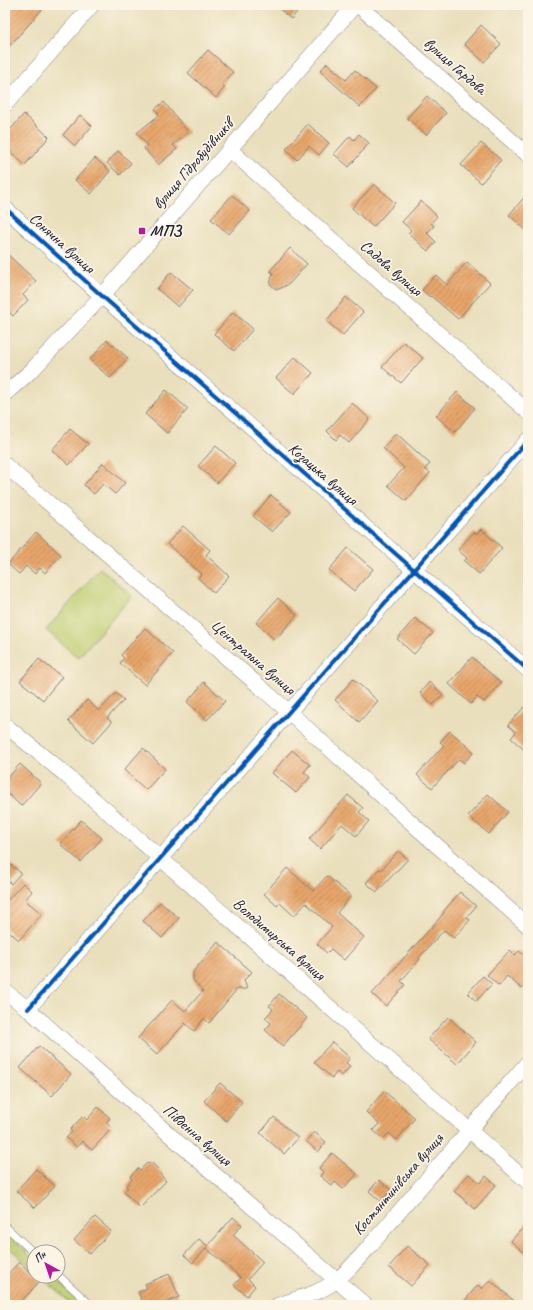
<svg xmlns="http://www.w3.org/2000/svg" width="533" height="1310" font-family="Caveat,sans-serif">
<defs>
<pattern id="grass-dots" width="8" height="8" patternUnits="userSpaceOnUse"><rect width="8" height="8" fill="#becd70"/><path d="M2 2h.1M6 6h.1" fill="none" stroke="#a3b062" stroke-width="1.8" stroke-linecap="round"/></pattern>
<pattern id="building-hatch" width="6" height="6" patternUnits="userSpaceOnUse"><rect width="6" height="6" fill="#e7a66a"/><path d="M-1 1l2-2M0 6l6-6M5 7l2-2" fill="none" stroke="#bb8758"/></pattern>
</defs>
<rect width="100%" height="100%" fill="#fcf5e5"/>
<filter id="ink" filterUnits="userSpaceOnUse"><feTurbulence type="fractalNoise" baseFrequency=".025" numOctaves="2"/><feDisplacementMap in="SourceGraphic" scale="8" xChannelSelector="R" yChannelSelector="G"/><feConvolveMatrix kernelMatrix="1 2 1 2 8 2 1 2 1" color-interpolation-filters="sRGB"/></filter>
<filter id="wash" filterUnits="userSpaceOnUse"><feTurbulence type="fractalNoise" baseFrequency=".012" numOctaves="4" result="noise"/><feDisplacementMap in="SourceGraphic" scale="16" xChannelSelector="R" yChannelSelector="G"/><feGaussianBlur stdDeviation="0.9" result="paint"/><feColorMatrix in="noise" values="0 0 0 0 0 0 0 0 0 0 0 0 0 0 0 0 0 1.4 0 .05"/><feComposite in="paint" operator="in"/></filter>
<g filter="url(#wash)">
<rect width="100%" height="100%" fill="#e9dfbc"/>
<!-- grass -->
<path fill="url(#grass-dots)" stroke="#707856" d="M5 1231 34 1259V1270L5 1244Z
M40 1276H53L83 1305H73Z"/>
<!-- green -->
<path fill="#becd70" stroke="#707856" d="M100 568 132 596 78 658 46 630Z"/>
<g id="blocks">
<!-- building -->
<path fill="url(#building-hatch)" d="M5 5H46L5 51Z
M275 5H303L291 19Z
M481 25 501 44 484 62 464 44Z
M208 50 233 72 222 85 225 87 216 98 188 73Z
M327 63 346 80 355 70 376 89 360 107 320 71Z
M427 96 446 113 426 135 407 118Z
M164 102 188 132 173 145 177 149 158 165 144 148 147 145 137 133 159 115 155 109Z
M24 114 49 137 25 165 5 147V136Z
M80 115 92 126 75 146 63 135Z
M308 124 329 143 319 155 309 146 297 160 286 149Z
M359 134 369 143 349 167 334 154 350 136 354 140Z
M481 143 501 160 481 183 461 165Z
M118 151 131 163 120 175 107 163Z
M95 158 110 171 91 194 75 180Z
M374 184 395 203 373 227 352 208Z
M528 193V232L509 215Z
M232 195 250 211 229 234 211 219Z
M421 201 437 216 431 223 434 226 427 233 436 242 428 251 408 233 411 230 402 222Z
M290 248 307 264 289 284 279 289H276L270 284 273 273 270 271Z
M5 252 36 281 23 295 28 300 13 316 5 308Z
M467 262 490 283 458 319 431 296 430 297 422 290 436 275 447 285Z
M171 272 193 290 178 307 157 289Z
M346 297 363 312 343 335 326 321Z
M233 312 253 329 234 351 214 334Z
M107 340 128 358 110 378 90 360Z
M404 342 423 358 401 383 382 367Z
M295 357 313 373 294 394 276 378Z
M166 390 188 409 167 433 145 414Z
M457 392 475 408 455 432 436 416Z
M352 403 370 419 349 443 340 435 336 440 327 431Z
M70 429 88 444 69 465 52 450Z
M396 433 430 464 425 469 430 473 406 501 388 485 404 468 383 448Z
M216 446 235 463 217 483 198 466Z
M103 463 125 483 115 494 103 484 94 494 84 485Z
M271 495 291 512 272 532 253 516Z
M183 526 210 550 206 555 229 576 214 593 198 578 202 574 167 544Z
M481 529 502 548 479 574 464 561 467 558 458 550 474 532 477 534Z
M36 532 61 555 45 573 40 568 35 574 26 566 19 574 8 564Z
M348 548 373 569 354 591 329 570Z
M278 598 297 615 275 640 256 623Z
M415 618 433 633 414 654 397 639Z
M145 628 173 653 145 685 120 663 124 658 121 655Z
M472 657 501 683 484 702 477 697 471 704 449 684Z
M39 659 62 677 43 700 20 681Z
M353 679 378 701 359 722 335 700Z
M204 682 225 701 207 720 187 702Z
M429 682 443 694 433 705 420 693Z
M116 693 124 700 107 718 112 722 93 743 68 721 87 700 99 711Z
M528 703V753L511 738 516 732 508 725Z
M450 731 474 752 464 763 459 759 432 788 417 775 444 745 440 742Z
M143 748 165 769 146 790 124 770Z
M292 750 310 765 304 772 310 777 296 793 272 773Z
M20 764 41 783 21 806 5 791V781Z
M488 794 508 812 489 834 468 816Z
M348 795 363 808 359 812 369 821 356 836 342 824 320 849 309 839Z
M81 820 102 838 81 862 60 844Z
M398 851 408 859 377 892 366 883 379 869 381 870Z
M5 860 21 873 11 884 5 878Z
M287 868 313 891 327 876 351 896 337 913 364 937 344 960 331 949 327 953 317 944 332 927 306 903 294 916 280 903 277 906 264 894Z
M23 883 32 891 25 900 42 914 19 940 5 928V903Z
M460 892 476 906 467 917 470 920 454 938 444 930 419 958 420 959 401 981 405 985 386 1006 372 994 444 913 443 912Z
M160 902 179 918 162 938 143 921Z
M218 942 252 972 244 980 247 989H237L209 1023 204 1018 194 1031 185 1023 157 1055 138 1038 172 1000 185 1011 203 991 193 980V972Z
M510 950 515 955 519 951 528 959V982L522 989 507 976 499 986 487 975Z
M483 976 492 984 476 1001 468 993Z
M279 994 307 1018 283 1046 265 1030 271 1023 265 1018 273 1009 269 1006Z
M448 1017 476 1042 457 1064 428 1039Z
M332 1042 350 1058 346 1063 350 1066 342 1076 337 1072 332 1078 314 1062Z
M39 1046 71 1074 52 1096 20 1068Z
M220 1083 242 1102 226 1121 204 1101Z
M384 1091 415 1118 397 1140 389 1133 383 1139 373 1130 379 1124 366 1112Z
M98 1107 110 1118 106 1123 112 1128 92 1150 82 1141 77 1147 66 1138 72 1132 70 1130 83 1116 87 1120Z
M274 1117 298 1138 284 1154 260 1133Z
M314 1132 326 1142 318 1152 306 1141Z
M332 1153 357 1174 343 1189 335 1182 332 1186 320 1176 323 1172 319 1168Z
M151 1162 161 1172 160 1174 166 1181 140 1208 124 1192 128 1188 126 1186 132 1179 130 1177 138 1168 140 1170 147 1163 149 1164Z
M36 1169 55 1186 35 1208 16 1191Z
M469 1174 480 1183 486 1176 496 1185 475 1209 454 1191Z
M379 1180 391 1190 381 1202 369 1191Z
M95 1217 111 1231 90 1254 74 1240Z
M233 1217 242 1225 233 1235 263 1262 248 1279 255 1286 247 1296 234 1285 241 1278 206 1248Z
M528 1222V1256L511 1241Z
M199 1239 208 1246 193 1263 184 1255Z
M407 1246 430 1265 411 1286 389 1267Z
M19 1262 40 1281 18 1305H9L5 1301V1277Z
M169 1274 179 1297 161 1305H144L138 1292 147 1288 145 1284Z
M490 1280 519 1305H461L478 1285 482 1289Z"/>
</g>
</g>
<g filter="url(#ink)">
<use href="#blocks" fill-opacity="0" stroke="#86807c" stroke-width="1"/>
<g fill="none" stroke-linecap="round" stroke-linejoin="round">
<!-- service casing -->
<g stroke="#86807c" stroke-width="8">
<path id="service" d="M5 1226 34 1253
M58 1275 91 1305"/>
</g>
<!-- minor casing -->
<g stroke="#86807c" stroke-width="16">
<path id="minor" d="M358 5 528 155
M5 105 92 5
M230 150 528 412
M5 208 102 296 528 670
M5 394 32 370 102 296 355 5
M5 465 289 712 425 835 528 926
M5 725 67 776 528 1182
M5 991 28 1009 189 1152 365 1305
M28 1009 528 440
M278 1305C298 1298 322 1293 338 1279 349 1270 358 1259 368 1248L528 1062"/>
</g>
<!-- service -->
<use href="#service" stroke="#fff" stroke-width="7"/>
<!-- minor -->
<use href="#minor" stroke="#fff" stroke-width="15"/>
<!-- cycleway casing -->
<g stroke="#fcf5e5" stroke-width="6">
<path id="cycleway" d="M5 208 102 296 528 670
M28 1009 528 440"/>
</g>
<!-- cycleway -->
<use href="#cycleway" stroke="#0057b8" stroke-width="4"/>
</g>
</g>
<!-- markers -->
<rect fill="#b5179e" stroke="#fcf5e5" stroke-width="1.5" x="138" y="227" width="8" height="8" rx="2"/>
<g text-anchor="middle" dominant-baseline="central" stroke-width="3.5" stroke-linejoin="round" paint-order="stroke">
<!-- street labels -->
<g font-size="16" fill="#22223b" stroke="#fcf5e5">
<text transform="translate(455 66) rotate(41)">вулиця Гардова</text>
<text transform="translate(193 164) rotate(-49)">вулиця Гідробудівників</text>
<text transform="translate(62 243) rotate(42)">Сонячна вулиця</text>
<text transform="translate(391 268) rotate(41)">Садова вулиця</text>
<text transform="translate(323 474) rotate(41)">Козацька вулиця</text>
<text transform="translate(253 657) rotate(41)">Центральна вулиця</text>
<text transform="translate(279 939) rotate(41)">Володимирська вулиця</text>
<text transform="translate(197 1135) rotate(41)">Південна вулиця</text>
<text transform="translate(398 1184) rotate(-49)">Костянтинівська вулиця</text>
</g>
<!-- poi labels -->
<g font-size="16" font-weight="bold" fill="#22223b" stroke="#fcf5e5" text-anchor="start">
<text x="150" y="231">МПЗ</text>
</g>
</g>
<!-- margin -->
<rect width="533" height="1310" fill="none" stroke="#fcf5e5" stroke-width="20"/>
<!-- north arrow -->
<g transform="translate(46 1264) rotate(320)"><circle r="19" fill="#fcf5e5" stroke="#a5a1a1"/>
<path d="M0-3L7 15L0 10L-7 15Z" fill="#b5179e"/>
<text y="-6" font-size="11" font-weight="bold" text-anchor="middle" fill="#22223b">Пн</text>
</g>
</svg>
